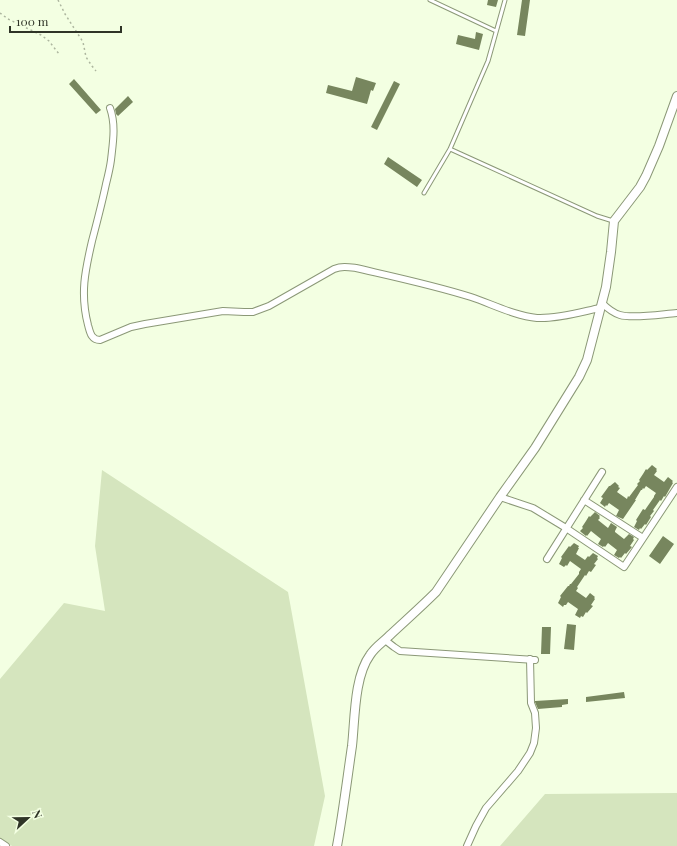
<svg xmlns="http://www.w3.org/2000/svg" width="677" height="846" font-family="'Playfair Display',serif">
<rect width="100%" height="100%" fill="#f3ffe2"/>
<!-- green -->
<path fill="#d5e5be" d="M102 470 288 592 325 796 314 846H12L0 838V679L64 603 105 611 95 546Z
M677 793V846H500L545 794Z"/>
<!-- building -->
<path fill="#77865e" d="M488 0H498L496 7 487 5Z
M522 0H530L525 36 517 35Z
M476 32 483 34 479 50 456 44 458 35 475 39Z
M356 77 376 83 373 91 371 90 367 104 326 93 328 85 352 91Z
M74 79 101 110 96 114 69 84Z
M394 81 400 84 377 130 371 127Z
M128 96 133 102 118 116 116 114 115 109Z
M388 157 422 180 417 187 384 164Z
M652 465 657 469 656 470 657 471 654 475 664 482 668 477 673 481 672 482 673 483 665 497 664 496 661 501 660 500 653 510 654 511 650 516 651 517 646 525 645 524 641 529 640 528 639 530 634 527 637 521 636 520 643 509 645 510 647 507 654 497V496L656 493 646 486 644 489 643 488 642 490H641L635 500H636L623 519 616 516 619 510 609 503 607 506 606 505 605 507 600 503 603 498 601 497 609 486H610L615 482 619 486 618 487 620 488 617 492 627 499 628 496 629 497 638 485 637 484 640 481 639 480 643 474 646 469 647 470Z
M595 512 600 516 599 517 600 518 598 520 608 528 611 523 617 527 615 531V532L624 539 629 534 634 537 633 539 634 540 630 546 632 547 626 554 625 553 621 558 620 557 619 558 614 555 617 550 608 543 605 547 604 546 603 547 598 544 601 539 591 531 587 536 586 535V536L581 532 580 531 583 528 582 527 586 521 589 516 590 517Z
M663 536 674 544 660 564 649 556Z
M574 543 579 546 578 548H579L576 554 585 560 588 556 589 557 593 553 598 556 597 558 598 559 594 564 596 565 591 572 589 571 586 576 585 575 577 587 578 588 576 591 586 598 590 593 595 597 594 598 595 599 591 605 593 606 587 613 586 612 583 617 581 616 580 618 575 615 578 609 568 602 566 605H564L563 607 558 603 561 597 560 596 568 586H569L570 584H571L579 574V572L581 569 570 561 567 566 566 565 564 567 559 564 562 558 561 557 569 546 570 547Z
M567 624 576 625 574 650 564 649Z
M542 627H551L550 654H541Z
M624 692 625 698 586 702V697Z
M568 699V704L562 705V707L538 709 535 702V701Z"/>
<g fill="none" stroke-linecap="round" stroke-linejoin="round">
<!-- service casing -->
<g stroke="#8b9877" stroke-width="5">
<path id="service" d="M430 0 496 31
M450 149 597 216 613 221
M424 193 450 149 488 61 505 0"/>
</g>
<!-- minor casing -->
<g stroke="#8b9877" stroke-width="8">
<path id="minor" d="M110 108C116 125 113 142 111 160 110 168 108 176 106 184 102 203 97 222 92 241 85 271 80 294 88 325 90 332 91 340 100 340L131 327 145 324 223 311 244 312H253L269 306 334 269C342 266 348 267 356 268 395 277 433 285 471 297 492 304 515 316 537 318 557 319 581 312 600 308
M602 303C607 308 613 313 620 315 633 319 663 314 677 313
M500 497 533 508 566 528 624 567 677 487
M584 500 643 538
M547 559 602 472
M385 640 394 647 400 651 535 660
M0 842 6 846
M467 846 476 826 486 808 518 771 530 753 534 743 536 728 535 713 531 703 530 659"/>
</g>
<!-- tertiary casing -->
<g stroke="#8b9877" stroke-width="10">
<path id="tertiary" d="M337 846C343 813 347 780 352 746 355 719 354 677 370 655 375 647 383 642 389 636 405 621 421 607 436 592L500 497 535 448 579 377 587 360 606 287 611 252 614 221 640 187 646 176 659 146 677 96"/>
</g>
<!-- path -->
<path stroke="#adb69f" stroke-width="1.5" stroke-dasharray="2 3" stroke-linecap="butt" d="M58 0 65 14 83 42 86 57 92 66 96 71
M0 13 8 19 41 35 49 41 59 54"/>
<!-- service -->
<use href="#service" stroke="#fff" stroke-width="3"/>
<!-- minor -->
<use href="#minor" stroke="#fff" stroke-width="6"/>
<!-- tertiary -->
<use href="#tertiary" stroke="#fff" stroke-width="8"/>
</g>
<!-- north arrow -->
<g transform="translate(28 818) rotate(68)" stroke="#f3ffe2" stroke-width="3" paint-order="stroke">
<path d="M0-3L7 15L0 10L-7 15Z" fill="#2f3427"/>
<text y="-6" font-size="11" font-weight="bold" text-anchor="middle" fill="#2f3427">N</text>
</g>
<!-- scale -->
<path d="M10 26v6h111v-6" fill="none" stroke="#2f3427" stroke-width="2"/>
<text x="16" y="26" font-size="12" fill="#2f3427" stroke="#f3ffe2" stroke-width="3" paint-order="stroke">100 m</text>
</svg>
